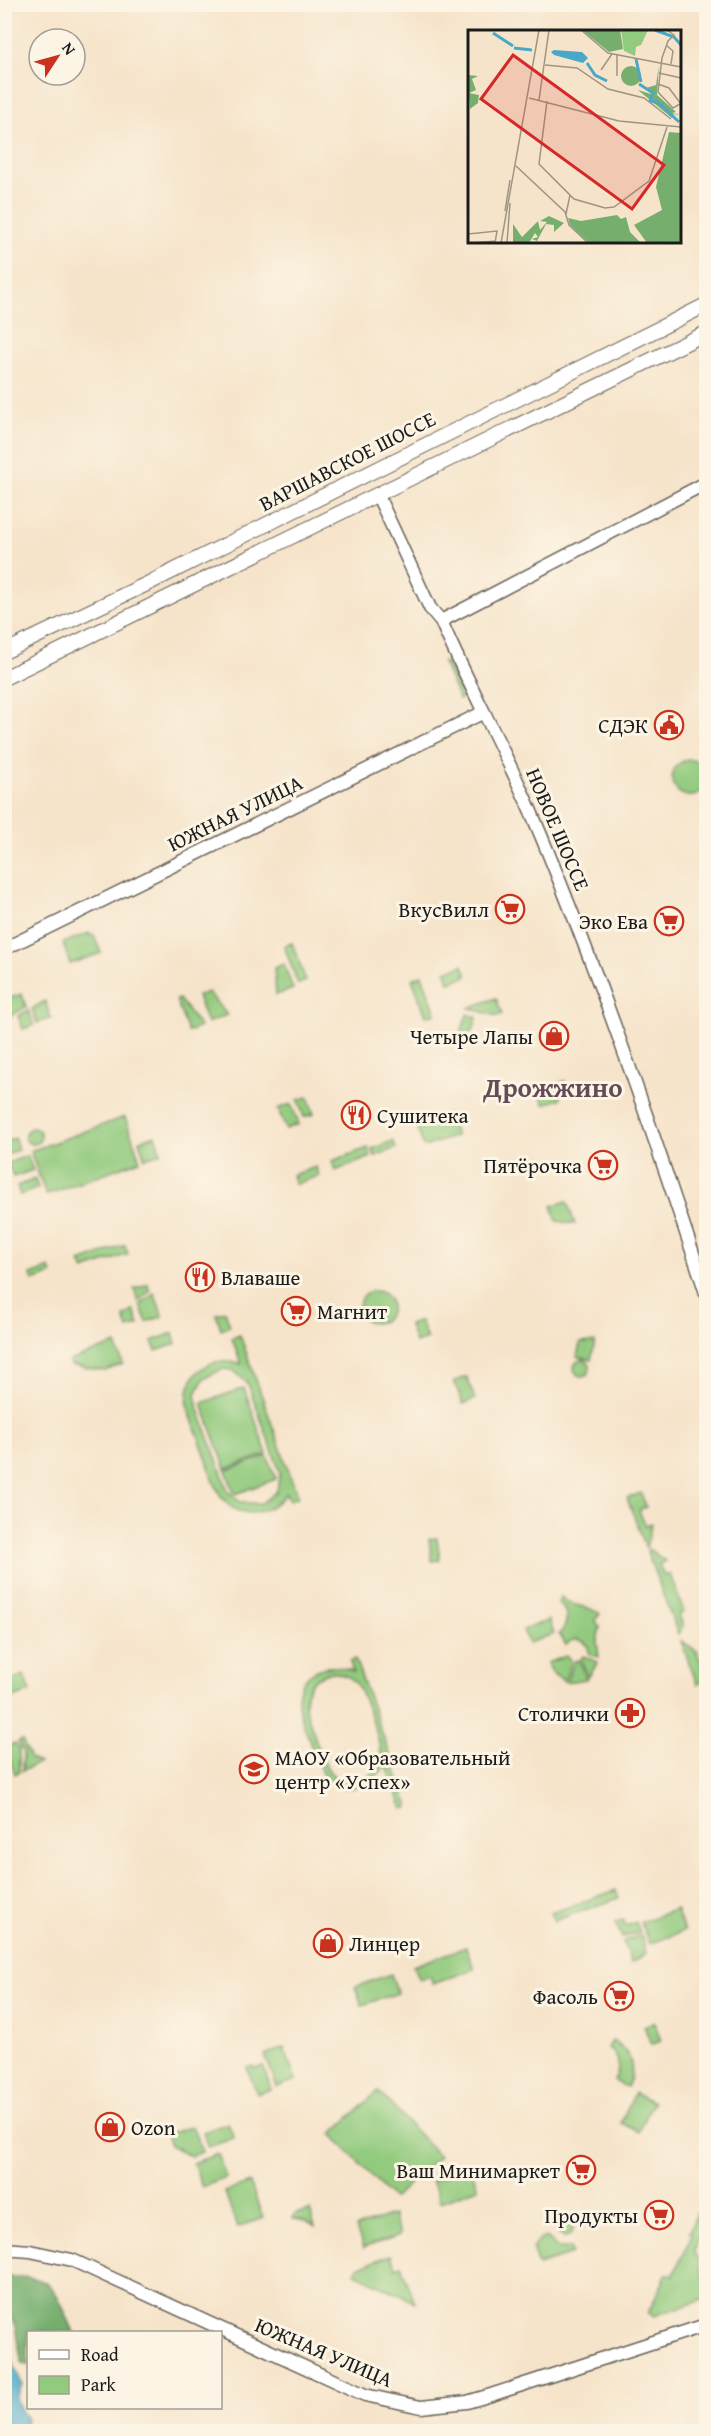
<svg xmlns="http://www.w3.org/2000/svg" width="711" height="2436" font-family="'Gentium Book Plus',serif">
<rect width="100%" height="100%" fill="#fcf5e5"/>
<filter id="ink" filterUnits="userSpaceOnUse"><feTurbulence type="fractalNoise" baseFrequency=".0167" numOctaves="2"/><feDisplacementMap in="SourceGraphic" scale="12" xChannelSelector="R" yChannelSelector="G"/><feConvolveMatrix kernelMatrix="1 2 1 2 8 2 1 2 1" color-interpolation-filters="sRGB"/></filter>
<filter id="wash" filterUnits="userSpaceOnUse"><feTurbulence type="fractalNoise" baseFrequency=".008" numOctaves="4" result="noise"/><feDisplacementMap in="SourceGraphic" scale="24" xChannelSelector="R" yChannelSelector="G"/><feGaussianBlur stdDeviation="1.35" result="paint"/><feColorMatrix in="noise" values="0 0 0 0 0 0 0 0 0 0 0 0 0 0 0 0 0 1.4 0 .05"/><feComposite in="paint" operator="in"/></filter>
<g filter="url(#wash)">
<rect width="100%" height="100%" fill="#f6e4ca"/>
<!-- green -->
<path fill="#92ca7e" stroke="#57734d" stroke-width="1.5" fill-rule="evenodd" d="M443 662 449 665 463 698 459 700Z
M672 778a18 18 0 1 1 36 0a18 18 0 1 1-36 0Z
M89 933 90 936 94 935 101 953 70 964 63 943Z
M292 943 306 981 298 984 284 946Z
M284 964 293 989 276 995 274 968Z
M463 965 467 976 449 982 446 971Z
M422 975 436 1013 426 1016 412 979Z
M208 992 227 1015 207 1023 197 996Z
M22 994 26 1007 5 1019V1000Z
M496 998 502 1014 497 1016 469 1008Z
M179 999 200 1027 188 1032 176 1000Z
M45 1001 51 1018 37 1023 32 1009Z
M28 1010 34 1025 23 1029 18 1016Z
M467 1014 477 1017 474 1028 467 1035 461 1033Z
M565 1081 560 1099 544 1104 539 1090Z
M308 1097 314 1114 304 1117 298 1100Z
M291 1104 299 1124 286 1129 278 1109Z
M448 1114 456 1136 424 1147 416 1126Z
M125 1117 140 1160 46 1195 30 1151Z
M25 1136a8 8 0 1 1 16 0a8 8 0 1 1-16 0Z
M155 1135 161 1153 145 1158 139 1141Z
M15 1138 18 1150 5 1155V1142Z
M393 1141 396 1148 375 1156 372 1149Z
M368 1148 371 1157 335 1171 332 1161Z
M27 1156 33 1170 13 1177 8 1163Z
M316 1167 319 1176 295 1184 292 1175Z
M35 1179 38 1188 20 1195 17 1186Z
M567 1201 575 1224 557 1221 552 1206Z
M125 1245 128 1254 84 1270 80 1262Z
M50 1268 52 1274 33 1281 31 1275Z
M148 1284 150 1291 138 1301 134 1289Z
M359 1307a16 16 0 1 1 32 0a16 16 0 1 1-32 0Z
M154 1293 163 1316 147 1322 140 1305Z
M134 1310 139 1325 128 1329 124 1317Z
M225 1311 230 1326 221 1329 216 1314Z
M420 1321 427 1339 415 1343 409 1325Z
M173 1333 176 1344 156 1351 152 1341Z
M240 1335 298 1497 289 1500 286 1493C270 1515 238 1522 221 1496 212 1483 209 1464 203 1449 198 1435 191 1419 188 1405 183 1372 214 1353 241 1364L232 1338ZM223 1369 233 1370 248 1384 280 1472 277 1491 260 1504 240 1502 228 1491 197 1404 196 1394 204 1378Z
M595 1342 591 1360 577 1357 580 1343Z
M116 1344 123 1364 105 1371 70 1365 69 1361Z
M574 1368a8 8 0 1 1 16 0a8 8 0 1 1-16 0Z
M467 1377 475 1399 463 1404 454 1381Z
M244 1388 267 1454 226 1469 202 1403Z
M267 1456 276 1479 235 1494 226 1471Z
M641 1493 646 1507 639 1510 645 1525 652 1523 646 1548 627 1498Z
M437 1538 440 1560 432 1561 429 1539Z
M649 1549 665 1561 659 1564 664 1576 670 1574 684 1612 679 1614 683 1626 678 1634 647 1552Z
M561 1597C573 1609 588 1604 600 1614L595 1620 600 1627 597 1642 599 1657 589 1654 588 1646C582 1638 573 1637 566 1645L559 1634C569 1624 569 1612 558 1602Z
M549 1620 554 1634 528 1643 523 1630Z
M681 1641 697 1651 706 1680 697 1684Z
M566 1656 572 1661 564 1681 553 1674 547 1663Z
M583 1656 598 1662 588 1678 581 1659Z
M355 1659 409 1807 403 1809 386 1764C373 1787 341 1800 323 1773 315 1761 312 1746 307 1734 304 1724 298 1713 298 1703 296 1671 329 1659 353 1672L350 1661ZM333 1672 349 1677 355 1682C363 1696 383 1742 380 1757 377 1782 342 1792 328 1769 318 1751 312 1727 305 1708 304 1688 313 1675 333 1672Z
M579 1660 586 1679 566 1682 575 1661Z
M24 1675 30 1692 5 1701V1682Z
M22 1740 30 1759 39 1763 22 1771 23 1752 18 1742Z
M15 1743 19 1749V1772L15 1774 5 1747Z
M616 1890 619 1898 554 1921 551 1913Z
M676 1909 684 1931 649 1944 641 1922Z
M623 1920 625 1926 636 1922 640 1932 622 1938 616 1922Z
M641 1935 646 1954 631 1963 623 1942Z
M466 1947 474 1969 433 1984 430 1976 419 1980 413 1966Z
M391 1974 398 1993 362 2005 355 1987Z
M654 2022 661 2041 651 2044 644 2026Z
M612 2041C630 2050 637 2068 627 2087L614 2081C621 2067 620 2057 608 2048Z
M284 2048 296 2080 277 2087 265 2055Z
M253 2066 254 2069 263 2066 271 2089 257 2094 247 2068Z
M378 2091 439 2156 393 2199 332 2134Z
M635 2093 653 2102 639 2132 621 2123Z
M228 2123 234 2138 208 2147 203 2132Z
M192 2126 202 2152 191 2156 170 2145 166 2135Z
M218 2154 226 2178 202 2187 193 2163Z
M470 2166 478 2188 440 2202 432 2180Z
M250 2183 263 2218 237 2227 225 2192Z
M706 2193V2226L697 2239 695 2252 706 2285V2299L654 2316 648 2313 667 2274 673 2276 692 2234 689 2232Z
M310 2210 315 2227 306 2221 293 2219 295 2214Z
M393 2215 400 2235 363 2248 356 2228Z
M557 2229a8 8 0 1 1 16 0a8 8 0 1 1-16 0Z
M547 2237 557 2248H570L572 2254 538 2265 532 2249 538 2240Z
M391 2255 395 2267 401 2265 415 2302 355 2273 358 2267Z"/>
<!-- forest -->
<path fill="#75ae6d" stroke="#486544" stroke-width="1.5" d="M5 2277C57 2274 54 2290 74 2332H28V2365L23 2364C15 2347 23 2322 5 2313Z"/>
<!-- water -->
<path fill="#49a7c8" stroke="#326272" stroke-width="1.5" d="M11 2357 22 2385 16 2397 21 2410 27 2419 24 2431H5V2358Z"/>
</g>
<g filter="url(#ink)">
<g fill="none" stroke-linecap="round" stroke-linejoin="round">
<!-- secondary casing -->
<g stroke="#686259" stroke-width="15">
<path id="secondary" d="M378 496 430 608 441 621C469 686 504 749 532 814 598 970 653 1132 706 1293
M441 621 706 483
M4 949 484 712
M4 2249 30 2251 72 2260 365 2395 421 2407 467 2402 491 2395 706 2325"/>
</g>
<!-- primary casing -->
<g stroke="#686259" stroke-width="16">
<path id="primary" d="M4 652 149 583 706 305
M4 678 706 333"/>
</g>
<!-- secondary -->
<use href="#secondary" stroke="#fff" stroke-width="12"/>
<!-- primary -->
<use href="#primary" stroke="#fff" stroke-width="14"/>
</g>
</g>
<!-- icons -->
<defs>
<g id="civic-ring" transform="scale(1.5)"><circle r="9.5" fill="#fcf5e5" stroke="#c8321e" stroke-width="1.5"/><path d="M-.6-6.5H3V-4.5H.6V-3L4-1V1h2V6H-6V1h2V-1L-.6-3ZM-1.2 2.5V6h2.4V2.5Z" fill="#c8321e"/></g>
<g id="supermarket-ring" transform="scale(1.5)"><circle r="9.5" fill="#fcf5e5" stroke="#c8321e" stroke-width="1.5"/><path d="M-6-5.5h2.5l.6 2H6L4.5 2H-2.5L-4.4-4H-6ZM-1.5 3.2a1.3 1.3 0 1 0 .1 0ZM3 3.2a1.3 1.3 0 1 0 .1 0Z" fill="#c8321e"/></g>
<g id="shop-ring" transform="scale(1.5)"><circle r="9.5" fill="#fcf5e5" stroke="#c8321e" stroke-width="1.5"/><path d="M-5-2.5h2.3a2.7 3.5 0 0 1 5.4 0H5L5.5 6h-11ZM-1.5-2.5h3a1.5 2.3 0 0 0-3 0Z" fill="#c8321e"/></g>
<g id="restaurant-ring" transform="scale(1.5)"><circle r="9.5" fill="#fcf5e5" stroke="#c8321e" stroke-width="1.5"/><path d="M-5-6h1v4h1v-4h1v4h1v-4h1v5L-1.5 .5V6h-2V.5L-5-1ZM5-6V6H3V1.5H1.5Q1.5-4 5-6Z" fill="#c8321e"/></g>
<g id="pharmacy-ring" transform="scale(1.5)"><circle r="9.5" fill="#fcf5e5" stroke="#c8321e" stroke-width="1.5"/><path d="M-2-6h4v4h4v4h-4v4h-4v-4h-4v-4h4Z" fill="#c8321e"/></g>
<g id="school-ring" transform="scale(1.5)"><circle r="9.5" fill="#fcf5e5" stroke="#c8321e" stroke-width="1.5"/><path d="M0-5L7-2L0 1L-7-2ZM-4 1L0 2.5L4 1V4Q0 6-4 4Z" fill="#c8321e"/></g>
</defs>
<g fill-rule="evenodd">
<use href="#civic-ring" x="669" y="725"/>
<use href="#supermarket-ring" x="510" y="909"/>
<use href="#supermarket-ring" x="669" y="921"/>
<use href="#shop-ring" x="554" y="1036"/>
<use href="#restaurant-ring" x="356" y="1115"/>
<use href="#supermarket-ring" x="603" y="1165"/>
<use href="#restaurant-ring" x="200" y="1277"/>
<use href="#supermarket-ring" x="296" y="1311"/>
<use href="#pharmacy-ring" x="630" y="1713"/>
<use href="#school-ring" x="254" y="1769"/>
<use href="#shop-ring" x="328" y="1943"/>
<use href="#supermarket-ring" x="619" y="1996"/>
<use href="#shop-ring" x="110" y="2127"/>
<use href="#supermarket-ring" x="581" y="2170"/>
<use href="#supermarket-ring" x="659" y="2215"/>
</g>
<g text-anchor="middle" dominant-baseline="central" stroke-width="6" stroke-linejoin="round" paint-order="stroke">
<!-- street labels -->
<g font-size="21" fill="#1c1c1c" stroke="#fcf5e5">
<text transform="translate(347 461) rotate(-27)">ВАРШАВСКОЕ ШОССЕ</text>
<text transform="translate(235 813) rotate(-26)">ЮЖНАЯ УЛИЦА</text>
<text transform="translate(558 829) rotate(67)">НОВОЕ ШОССЕ</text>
<text transform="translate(324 2352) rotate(23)">ЮЖНАЯ УЛИЦА</text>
</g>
<!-- poi labels -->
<g font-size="21" fill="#1c1c1c" stroke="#fcf5e5" text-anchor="end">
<text x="648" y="725">СДЭК</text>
<text x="489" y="909">ВкусВилл</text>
<text x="648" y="921">Эко Ева</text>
<text x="533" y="1036">Четыре Лапы</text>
<text x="377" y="1115" text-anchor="start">Сушитека</text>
<text x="582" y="1165">Пятёрочка</text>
<text x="221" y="1277" text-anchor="start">Влаваше</text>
<text x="317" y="1311" text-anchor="start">Магнит</text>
<text x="609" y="1713">Столички</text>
<text x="275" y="1757" text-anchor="start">МАОУ «Образовательный<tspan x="275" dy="24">центр «Успех»</tspan></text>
<text x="349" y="1943" text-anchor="start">Линцер</text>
<text x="598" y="1996">Фасоль</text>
<text x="131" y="2127" text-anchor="start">Ozon</text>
<text x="560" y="2170">Ваш Минимаркет</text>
<text x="638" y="2215">Продукты</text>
</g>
<!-- district labels -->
<g font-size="27" font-weight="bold" fill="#644c57" stroke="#fcf5e5">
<text x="553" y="1087">Дрожжино</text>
</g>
</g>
<!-- overview -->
<g transform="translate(468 30)">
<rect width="213" height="213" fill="#f6e4ca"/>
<path d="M153 0H180L173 15 168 17 167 26 156 21Z" fill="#92ca7e"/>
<path d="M114 0H152L155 19 141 22ZM191 35 189 65 208 82 204 83 213 85 204 84V88L170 60 186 65 178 58 188 55ZM153 46a10 10 0 1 1 20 0a10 10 0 1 1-20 0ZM0 45 10 46 4 49 8 60 1 63 11 65 10 73 2 79ZM201 102 213 103V213H179L166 195 194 180 188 157ZM149 185 153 189 158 187 162 202 173 213H121L102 195 100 188 113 191ZM81 186 96 193 86 202V195L78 194 69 211 64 209 70 207 67 203 61 213H45V194L54 207 70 191 72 200 79 192 72 191Z" fill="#75ae6d"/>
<path d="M86 20 114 22 120 28 115 33 86 25 83 22Z" fill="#49a7c8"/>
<path fill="none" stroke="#49a7c8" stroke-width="3" d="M187 0 206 7 213 15M25 3 45 16M46 18 64 20M168 29 173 52M119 33 127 45 139 51M171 54 185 63 182 71 191 73 211 92"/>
<path fill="none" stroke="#9f9484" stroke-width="1.5" d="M113 0 140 23 213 37M199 0 206 5 200 11 194 28 190 62 205 78 212 74M198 15 205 21 203 34M149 24V46M77 35 109 38 140 59 176 68 203 89M133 40 144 24M191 43 213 48M190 54 201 58 213 74M61 68 151 91 213 97M71 70 81 0M79 71 71 134 106 169 137 178 146 177 181 151 199 97M48 136 97 182 101 195 120 213M37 181 42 150M98 184 102 165M0 204 29 201 27 213M4 213 28 211M33 213 71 0M39 213 42 173"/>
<path fill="#d62828" fill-opacity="0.15" stroke="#d62828" stroke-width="3" d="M45 25 196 135 164 179 13 69Z"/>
<rect width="213" height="213" fill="none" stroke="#1c1c1c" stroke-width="3"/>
</g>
<!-- margin -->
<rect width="711" height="2436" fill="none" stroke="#fcf5e5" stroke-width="24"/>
<!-- legend -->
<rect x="27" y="2331" width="195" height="78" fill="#fcf5e5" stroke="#a29e95" stroke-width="1.5"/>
<rect x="39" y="2350" width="30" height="9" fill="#ffffff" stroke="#a29e95" stroke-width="1.5"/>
<text x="81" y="2361" font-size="18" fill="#1c1c1c">Road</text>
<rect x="39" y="2376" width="30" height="18" fill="#92ca7e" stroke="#a29e95" stroke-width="1.5"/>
<text x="81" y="2391" font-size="18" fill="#1c1c1c">Park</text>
<!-- north arrow -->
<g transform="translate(57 57) rotate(54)"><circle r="28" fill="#fcf5e5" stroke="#a29e95" stroke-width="1.5"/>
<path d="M0-4.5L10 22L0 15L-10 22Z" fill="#c8321e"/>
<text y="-9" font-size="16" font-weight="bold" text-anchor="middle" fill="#1c1c1c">N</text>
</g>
</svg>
